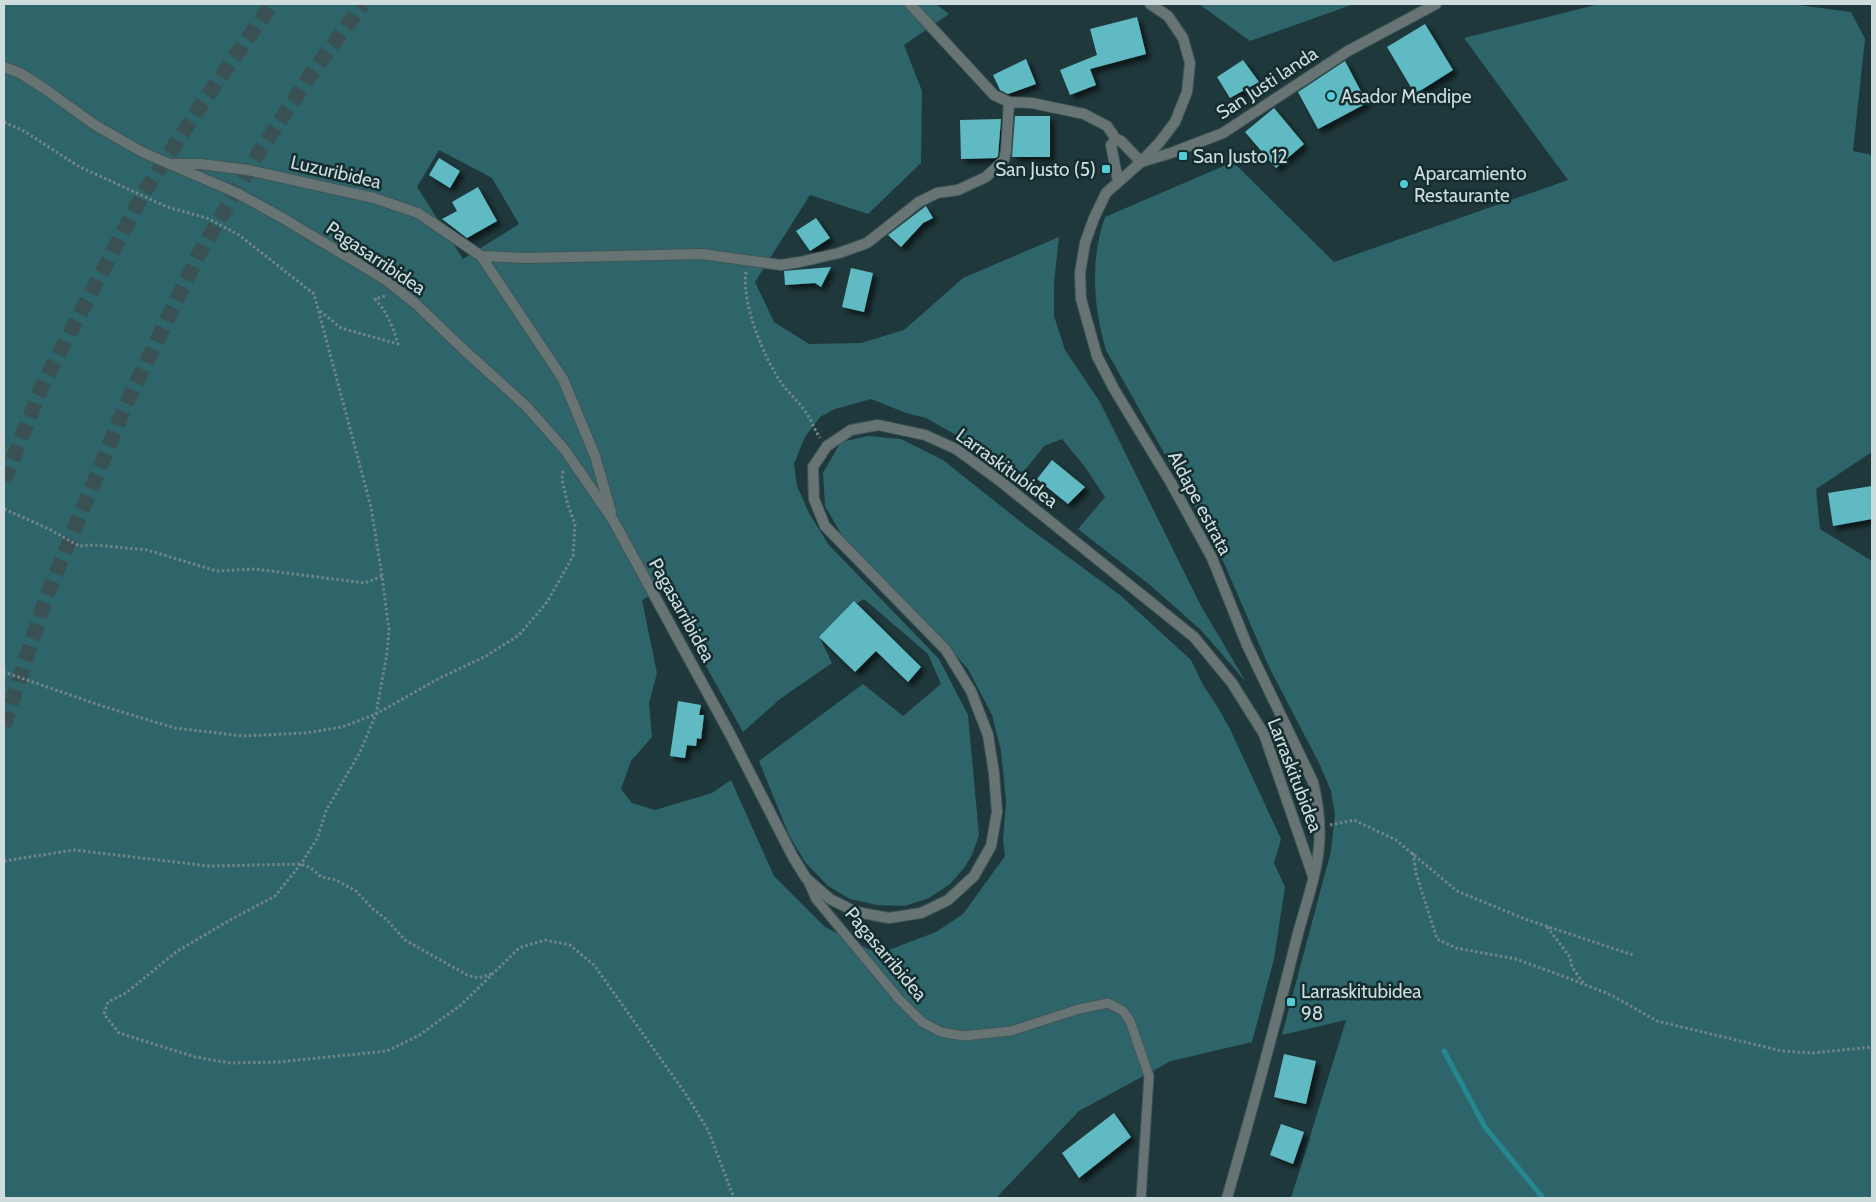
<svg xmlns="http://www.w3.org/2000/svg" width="1876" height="1202" font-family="Cabin,sans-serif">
<defs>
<filter id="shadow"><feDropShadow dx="4.5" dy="4.5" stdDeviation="2.5" flood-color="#0009"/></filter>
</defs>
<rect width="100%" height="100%" fill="#1f383b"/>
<!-- green -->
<path fill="#2d656a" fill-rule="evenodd" d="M4 4H936L949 14 904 45 922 91 921 163 868 214 810 195 755 282 774 322 809 344 861 343 904 330 963 278 1059 237 1054 283V316L1065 350 1100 402 1201 606 1246 682 1201 630 1150 585 1078 529 1105 497 1085 467 1062 439 1044 446 1018 479 974 445 926 418 906 413 871 399 835 409 820 417 805 437 794 464 797 486 809 513 828 544 939 659 968 715 979 835 972 855 964 868 950 884 929 898 905 906 877 905 850 899 828 886 805 862 789 835 759 761 863 684 903 716 941 684 928 654 864 599 847 609 821 640 832 663 780 699 743 732 698 652 668 586 642 600 657 673 649 703 652 737 631 761 621 789 632 803 655 810 712 793 731 780 774 876 825 927 878 954 936 932 963 914 1005 856 1003 841 1006 801 1001 751 992 715 968 669 940 637 844 539 825 506 823 473 841 442 868 436 901 439 943 460 1026 526 1120 595 1191 660 1203 685 1217 706 1230 729 1281 839 1274 863 1285 887 1274 959 1252 1042 1171 1061 1079 1111 996 1198H4ZM439 150 492 178 519 224 463 259 417 187Z
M1199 4H1354L1250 41Z
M1599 4H1791L1851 12 1865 39 1853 151 1872 155V452L1816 489 1820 529 1872 561V1198H1291L1346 1020 1282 1035 1331 851 1335 815 1331 791 1319 763 1269 667 1217 547 1106 350C1093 306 1090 260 1105 217L1233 162 1334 262 1568 180 1464 38Z"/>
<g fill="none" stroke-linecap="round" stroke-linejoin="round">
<!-- stream -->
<path stroke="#25878f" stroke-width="5" d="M1444 1051 1485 1127 1543 1198"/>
</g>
<!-- building -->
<path fill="#60bac3" filter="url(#shadow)" d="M1137 17 1146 54 1090 69 1096 85 1070 95 1060 70 1097 55 1090 29Z
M1425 24 1453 70 1415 94 1387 47Z
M1026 59 1036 84 1008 94 1000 90 993 75Z
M1243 60 1259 82 1230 98 1217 77Z
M1345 61 1367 103 1318 129 1298 92Z
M1274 108 1304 144 1276 168 1245 132Z
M1015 116H1050V157H1012Z
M1001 119 998 156 996 158 961 159 960 120Z
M439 158 460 171 450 188 429 175Z
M478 187 497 221 467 238 442 219 457 211 452 202Z
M926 206 933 218 923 223 901 247 888 235Z
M816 218 830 238 810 251 796 231Z
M831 267 821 287 815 283 785 285 784 271Z
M851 268 873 273 864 312 842 307Z
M1052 460 1085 487 1068 504 1037 479Z
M1872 486V519L1833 526 1828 493Z
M854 601 921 667 908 682 876 651 855 672 819 637Z
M678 701 701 705 699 715H704L701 739 697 738 696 746 687 745 685 758 670 756Z
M1284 1054 1316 1061 1306 1104 1274 1097Z
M1114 1113 1131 1137 1079 1178 1062 1153Z
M1281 1124 1304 1132 1293 1164 1270 1155Z"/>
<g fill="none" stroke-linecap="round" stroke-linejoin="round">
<!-- motorway-tunnel -->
<path stroke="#395153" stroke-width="15" stroke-dasharray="15 8" stroke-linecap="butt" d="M4 481 43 384 144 192 203 102 272 4
M4 726 47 595 127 402 198 256 254 160 314 70 363 4"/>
<!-- service casing -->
<g stroke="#3e5658" stroke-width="11">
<path id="service" d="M807 879 816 899 898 998 922 1022 941 1032 963 1036 1011 1031 1079 1009 1108 1003 1123 1011 1130 1021 1149 1076 1141 1198"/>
</g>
<!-- minor casing -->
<g stroke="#3e5658" stroke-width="12">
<path id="minor" d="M910 4 994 95 1009 102 1032 103 1084 114 1107 126 1116 139
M4 67 20 73 45 89 95 125 142 152 237 193 279 216 386 280 416 304 463 349 527 407 565 450 613 520 730 734 793 857 806 878 830 899 856 912 889 918 921 913 948 900 974 876 991 846 997 812 994 773 988 735 971 691 946 650 825 526 814 499 813 467 827 446 851 430 878 425 925 435 956 449 1000 481 1194 637 1232 683 1264 734 1313 876
M174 164H201L248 170 374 198 418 213 481 256 563 379 595 456 611 512
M1118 181 1111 145 1116 139 1121 141 1141 162 1171 153 1223 133 1348 51 1436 4
M481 256 527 258 702 254 781 265 800 262 839 253 867 243 919 202 937 193 958 190 986 177 1004 160 1006 151 1009 102"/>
</g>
<!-- tertiary casing -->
<g stroke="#3e5658" stroke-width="12">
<path id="tertiary" d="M1150 4 1168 16 1183 38 1190 63 1187 92 1175 122 1159 143 1141 162 1106 193 1094 218 1085 243 1080 273 1081 299 1097 356 1114 389 1171 483 1212 558 1247 645 1313 782C1318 803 1321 824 1319 846 1317 876 1302 915 1295 945 1274 1030 1251 1114 1227 1198"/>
</g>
<!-- path -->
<path stroke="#718587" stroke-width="3" stroke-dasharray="2.5 2.5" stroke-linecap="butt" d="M4 122 24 131 78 166 167 207 207 218 239 235 314 294 371 507 382 576 389 630 387 653 376 714 342 727 306 733 243 736 175 728 102 706 4 672
M746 272C741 303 764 358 782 384 789 393 798 401 805 411 811 419 814 429 820 438
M320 311 341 328 398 344C393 327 387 312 375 299L385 296
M563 471 562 480 568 505 575 524 573 556 547 602 519 635 486 656 438 679 376 714 360 752 326 811 317 839 301 864 275 896 230 920 176 952 126 993 108 1002 104 1014 119 1033 195 1057 230 1063 279 1062 387 1051 418 1036 461 1005 519 948 545 940 570 945 594 965 685 1093 708 1130 734 1198
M4 509 49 529 79 546 95 545 147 550 217 571 255 569 365 583 382 576
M1330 825 1354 820 1396 840 1457 891 1525 919 1633 955
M1413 853 1416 873 1437 939 1456 948 1516 959 1568 978 1611 995 1657 1021 1782 1051 1812 1053 1872 1047
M4 861 74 850 209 866 301 864 311 868 321 877 336 880 356 891 373 909 387 920 405 940 467 975 478 978 491 974
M1547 927 1570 957 1572 967 1584 984"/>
<!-- service -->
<use href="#service" stroke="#687374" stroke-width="9"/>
<!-- minor -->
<use href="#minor" stroke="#687374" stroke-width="10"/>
<!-- tertiary -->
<use href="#tertiary" stroke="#687374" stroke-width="10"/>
</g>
<!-- markers -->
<g fill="#52ccd6" stroke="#142e30" stroke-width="2">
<circle cx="1331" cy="96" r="5"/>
<rect x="1178" y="151" width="10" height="10" rx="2.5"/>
<rect x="1101" y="164" width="10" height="10" rx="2.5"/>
<circle cx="1404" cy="184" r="5"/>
<rect x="1286" y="997" width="10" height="10" rx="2.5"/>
</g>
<g text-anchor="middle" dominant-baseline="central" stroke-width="5" stroke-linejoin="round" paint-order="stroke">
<!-- street labels -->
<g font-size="19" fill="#cedcde" stroke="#142e30">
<text transform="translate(1267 83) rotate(-33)">San Justi landa</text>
<text transform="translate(336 172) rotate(13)">Luzuribidea</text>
<text transform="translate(376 258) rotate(34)">Pagasarribidea</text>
<text transform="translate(1007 468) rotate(36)">Larraskitubidea</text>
<text transform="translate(1200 503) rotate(62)">Aldape estrata</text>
<text transform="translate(682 610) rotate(61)">Pagasarribidea</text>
<text transform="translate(1295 775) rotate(69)">Larraskitubidea</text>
<text transform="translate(886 954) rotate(50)">Pagasarribidea</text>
</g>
<!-- poi labels -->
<g font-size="19" fill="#cedcde" stroke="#142e30" text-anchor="start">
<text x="1341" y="96">Asador Mendipe</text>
<text x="1193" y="156">San Justo 12</text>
<text x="1096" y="169" text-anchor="end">San Justo (5)</text>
<text x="1414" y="173">Aparcamiento<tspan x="1414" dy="22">Restaurante</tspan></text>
<text x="1301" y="991">Larraskitubidea<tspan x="1301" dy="22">98</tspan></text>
</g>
</g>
<!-- border -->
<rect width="1876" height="1202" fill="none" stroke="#cedcde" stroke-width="10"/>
</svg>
